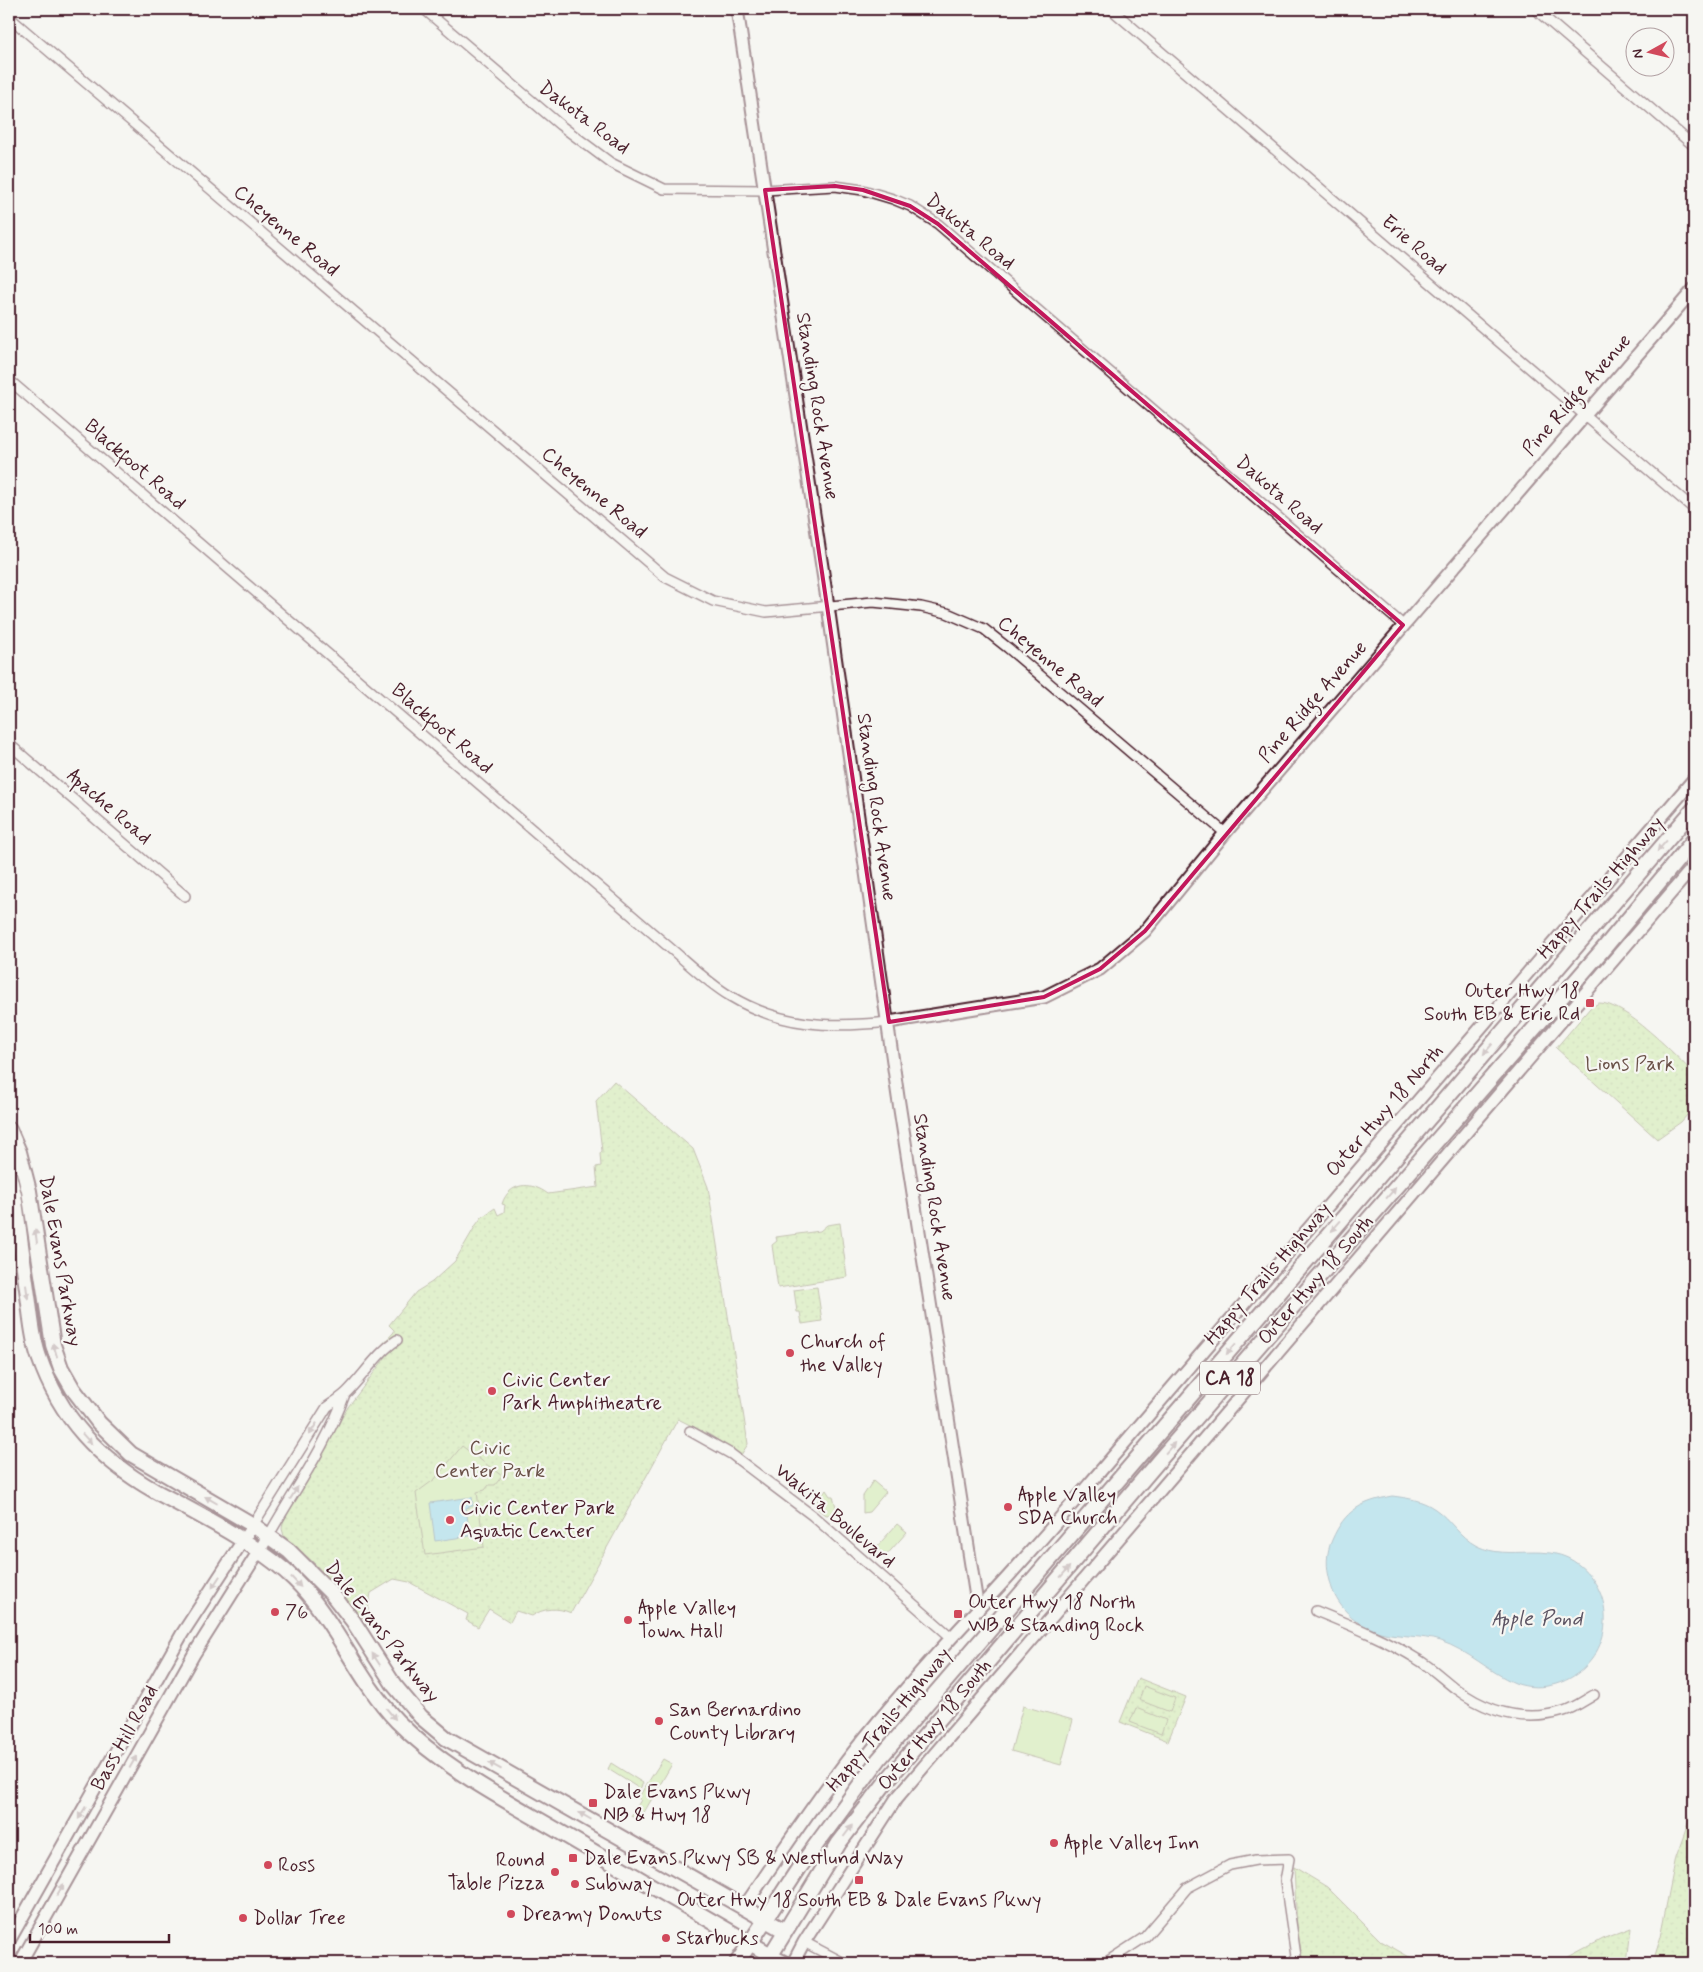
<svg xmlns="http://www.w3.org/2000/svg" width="1703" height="1972" font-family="Mynerve,sans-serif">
<defs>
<pattern id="grass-dots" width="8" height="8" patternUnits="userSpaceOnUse" patternTransform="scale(1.25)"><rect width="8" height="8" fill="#c8e8a0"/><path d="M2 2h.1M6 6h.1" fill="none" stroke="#adc78a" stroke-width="1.8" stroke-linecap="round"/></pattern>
</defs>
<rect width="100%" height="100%" fill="#f6f6f2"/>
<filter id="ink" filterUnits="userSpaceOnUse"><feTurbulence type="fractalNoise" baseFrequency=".02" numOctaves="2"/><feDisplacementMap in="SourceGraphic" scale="10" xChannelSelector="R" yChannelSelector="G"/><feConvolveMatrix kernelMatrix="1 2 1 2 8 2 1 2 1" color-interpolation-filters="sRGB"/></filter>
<g filter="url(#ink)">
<!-- grass -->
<path fill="url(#grass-dots)" stroke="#898466" d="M1599 1003C1624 1002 1677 1056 1694 1074V1107L1681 1122 1657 1139 1556 1048 1590 1008Z
M614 1081 693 1149 708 1187 748 1444 741 1455 710 1435 678 1419 571 1613C558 1607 543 1608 532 1616L516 1611 510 1622 489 1609 478 1627 466 1620 468 1614 409 1582 394 1579 371 1593 367 1614 360 1619 339 1590 314 1563 284 1536 282 1529 283 1522 348 1407 388 1354 381 1346 394 1332V1330L389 1325 416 1292 432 1282 455 1261 476 1225 482 1217 495 1208 498 1215 504 1212 505 1205 502 1204C509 1182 531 1181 548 1194L598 1187 596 1167 601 1166 600 1154 602 1151 596 1101Z
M840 1223 847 1277 778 1288 772 1245 777 1241 776 1237 820 1231 827 1225Z
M817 1287 822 1321 802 1324 800 1312H797L794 1290Z
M1138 1678 1186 1697 1168 1741 1120 1722Z
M1694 1807V1963H1652L1660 1937 1676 1857Z
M1294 1867 1327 1887 1381 1941 1420 1963H1303L1297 1929Z
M1631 1928 1627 1963H1557L1602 1939Z"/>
<!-- garden -->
<path fill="#c8e8a0" stroke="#898466" d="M462 1446 502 1476 495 1485H489L485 1490 477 1492 484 1547 425 1555 416 1493 435 1479Z
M873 1481 886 1492 869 1512 863 1513V1496Z
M826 1490 830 1496H833L838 1514 825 1515 815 1507V1504Z
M897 1524 907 1532 884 1558 874 1550Z
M1144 1686 1175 1698 1170 1712 1139 1700Z
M1023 1706 1073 1720 1061 1765 1011 1751Z
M1136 1708 1166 1720 1161 1734 1130 1722Z
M663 1759 672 1764 639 1821 631 1816 641 1800 638 1798Z
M611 1763 643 1783 640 1789 608 1769Z"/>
<!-- water -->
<path fill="#88d3e8" stroke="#6f8b9c" d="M1392 1496C1408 1498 1422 1500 1435 1509 1451 1520 1458 1536 1477 1546 1510 1562 1548 1540 1579 1565 1623 1600 1609 1668 1556 1684 1543 1688 1528 1688 1515 1683 1489 1672 1468 1650 1440 1641 1421 1635 1400 1637 1380 1632 1356 1625 1335 1606 1330 1581 1326 1567 1326 1553 1332 1540 1345 1510 1361 1502 1392 1496Z
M472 1497 473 1506 466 1508 470 1536 435 1541 430 1503Z"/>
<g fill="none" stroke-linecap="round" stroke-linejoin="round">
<!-- street casing -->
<g stroke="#4a1f2b" stroke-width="12">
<path id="street" d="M424 9 560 125 611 163 664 189 765 190 835 186 863 190 893 199 910 206 938 224 1403 625
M1111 9 1694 509
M1535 9 1694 146
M9 17 665 577 713 601 766 612 873 602 921 607 947 613 984 629 1008 648 1225 833
M9 380 670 948C689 964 708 983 730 996 781 1027 831 1028 889 1022
M9 744 185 896
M690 1431 731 1454 813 1516 951 1637
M253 1525 327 1407C334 1402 341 1398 347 1392 364 1375 377 1353 397 1340
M269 1535C295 1489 327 1445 345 1394
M1316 1611C1350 1625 1385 1639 1417 1659 1431 1667 1443 1679 1456 1689 1489 1713 1524 1723 1564 1711 1574 1708 1585 1700 1594 1695
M804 1942 844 1963
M1105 1963 1145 1937 1187 1888 1230 1865 1256 1860 1289 1859 1285 1881 1297 1963"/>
</g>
<!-- secondary casing -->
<g stroke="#4a1f2b" stroke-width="15">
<path id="secondary" d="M737 9 828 606 898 1097 978 1610
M889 1022 1044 997 1100 969 1145 931 1225 833 1694 289
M744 1907C779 1856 813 1804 851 1755 891 1704 934 1656 978 1609 1026 1559 1071 1505 1116 1453L1694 779
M9 1941 182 1634 253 1525
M771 1955 787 1963
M20 1963 194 1654 269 1535
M793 1963 804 1942 896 1799 1694 866"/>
</g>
<!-- primary casing -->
<g stroke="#4a1f2b" stroke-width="18">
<path id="primary" d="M9 1129 19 1152 29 1191 53 1345 61 1368 73 1389 99 1423 131 1454 253 1525 289 1551 331 1593 353 1621 394 1685 421 1717 446 1738 785 1931
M9 1175 14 1195C19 1228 23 1262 28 1296 31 1316 32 1338 39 1357 60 1418 99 1459 155 1491 199 1515 258 1544 294 1579 336 1620 356 1678 397 1721 443 1768 504 1799 560 1832 630 1873 700 1915 771 1955
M737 1963 799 1868 879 1759 1694 809
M766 1963 839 1843 889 1778 1162 1457 1605 947 1694 840"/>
</g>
<!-- street -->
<use href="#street" stroke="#f6f6f2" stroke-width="9"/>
<!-- secondary -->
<use href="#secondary" stroke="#f6f6f2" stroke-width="11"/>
<!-- primary -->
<use href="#primary" stroke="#f6f6f2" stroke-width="14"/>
</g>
<!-- one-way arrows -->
<defs><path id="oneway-solid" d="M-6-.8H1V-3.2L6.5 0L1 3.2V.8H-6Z" transform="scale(1.25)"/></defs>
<g fill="#a99598">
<use href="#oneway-solid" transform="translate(1662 846) rotate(131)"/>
<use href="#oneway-solid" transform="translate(1488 1049) rotate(131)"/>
<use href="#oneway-solid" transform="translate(1391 1193) rotate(-49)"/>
<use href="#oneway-solid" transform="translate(1336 1226) rotate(131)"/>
<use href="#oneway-solid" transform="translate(36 1236) rotate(-98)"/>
<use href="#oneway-solid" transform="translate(27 1292) rotate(82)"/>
<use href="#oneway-solid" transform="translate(1231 1349) rotate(131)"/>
<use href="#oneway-solid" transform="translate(55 1350) rotate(-107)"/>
<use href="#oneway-solid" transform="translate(313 1429) rotate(122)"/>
<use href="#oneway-solid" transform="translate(87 1439) rotate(48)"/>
<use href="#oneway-solid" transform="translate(1170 1448) rotate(-49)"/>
<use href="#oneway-solid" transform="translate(294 1493) rotate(-58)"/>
<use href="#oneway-solid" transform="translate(211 1500) rotate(-150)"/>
<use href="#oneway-solid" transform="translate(1065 1572) rotate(-49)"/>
<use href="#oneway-solid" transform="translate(216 1582) rotate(123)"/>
<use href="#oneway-solid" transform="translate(296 1582) rotate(47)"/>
<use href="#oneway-solid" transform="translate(376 1659) rotate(-123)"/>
<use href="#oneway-solid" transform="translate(391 1714) rotate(50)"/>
<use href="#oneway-solid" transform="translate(133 1762) rotate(-61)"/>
<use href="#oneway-solid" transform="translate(495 1766) rotate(-151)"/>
<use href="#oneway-solid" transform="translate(82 1813) rotate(121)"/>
<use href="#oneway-solid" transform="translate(585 1816) rotate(-150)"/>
<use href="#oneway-solid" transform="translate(848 1831) rotate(-53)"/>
<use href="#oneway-solid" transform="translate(60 1890) rotate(-60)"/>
</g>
</g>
<!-- marked area -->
<path d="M0 0H1703V1972H0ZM835 186 863 190 910 206 938 224 1403 625 1145 931 1100 969 1044 997 889 1022 765 190Z" fill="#f6f6f2" fill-opacity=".55" fill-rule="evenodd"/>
<path fill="none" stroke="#c2185b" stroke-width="4" stroke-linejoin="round" d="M835 186 863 190 910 206 938 224 1403 625 1145 931 1100 969 1044 997 889 1022 765 190Z"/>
<!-- markers -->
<g fill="#d1495b" stroke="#f6f6f2" stroke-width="2">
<rect x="1585" y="998" width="10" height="10" rx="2.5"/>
<circle cx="790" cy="1353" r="5"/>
<circle cx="492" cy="1391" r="5"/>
<circle cx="1008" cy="1507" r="5"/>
<circle cx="450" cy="1520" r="5"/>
<circle cx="275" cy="1612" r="5"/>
<rect x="953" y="1609" width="10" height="10" rx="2.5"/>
<circle cx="628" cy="1620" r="5"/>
<circle cx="659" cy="1721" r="5"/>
<rect x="588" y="1798" width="10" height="10" rx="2.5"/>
<circle cx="1054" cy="1843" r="5"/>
<rect x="568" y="1853" width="10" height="10" rx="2.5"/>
<circle cx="268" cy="1865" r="5"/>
<circle cx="555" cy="1872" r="5"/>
<rect x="854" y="1875" width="10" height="10" rx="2.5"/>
<circle cx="575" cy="1884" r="5"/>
<circle cx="511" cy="1914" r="5"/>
<circle cx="243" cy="1918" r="5"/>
<circle cx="666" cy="1938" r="5"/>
</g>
<g text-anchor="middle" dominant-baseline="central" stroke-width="4.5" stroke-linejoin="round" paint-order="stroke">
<!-- shield labels -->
<rect fill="#f6f6f2" stroke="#7e6067" stroke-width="1" x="1200" y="1361.5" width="60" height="33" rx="4"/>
<g font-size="19" font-weight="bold" fill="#4a1f2b">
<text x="1230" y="1378">CA 18</text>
</g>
<!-- street labels -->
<g font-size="20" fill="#4a1f2b" stroke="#f6f6f2">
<text transform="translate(584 118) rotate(37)">Dakota Road</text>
<text transform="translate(286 231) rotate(40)">Cheyenne Road</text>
<text transform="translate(970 232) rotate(39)">Dakota Road</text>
<text transform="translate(1414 245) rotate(41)">Erie Road</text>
<text transform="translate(1577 395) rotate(-49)">Pine Ridge Avenue</text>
<text transform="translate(817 406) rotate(81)">Standing Rock Avenue</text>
<text transform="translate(135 465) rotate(41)">Blackfoot Road</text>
<text transform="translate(594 493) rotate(40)">Cheyenne Road</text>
<text transform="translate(1279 495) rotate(41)">Dakota Road</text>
<text transform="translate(1050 662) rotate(40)">Cheyenne Road</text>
<text transform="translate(1313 702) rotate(-49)">Pine Ridge Avenue</text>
<text transform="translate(442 729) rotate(41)">Blackfoot Road</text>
<text transform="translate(109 807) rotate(41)">Apache Road</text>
<text transform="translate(876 807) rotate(82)">Standing Rock Avenue</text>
<text transform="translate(1601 888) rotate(-49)">Happy Trails Highway</text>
<text transform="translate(1385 1111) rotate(-49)">Outer Hwy 18 North</text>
<text transform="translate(934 1207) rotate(81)">Standing Rock Avenue</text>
<text transform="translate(60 1261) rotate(80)">Dale Evans Parkway</text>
<text transform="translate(1268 1274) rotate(-49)">Happy Trails Highway</text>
<text transform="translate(1316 1280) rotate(-49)">Outer Hwy 18 South</text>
<text transform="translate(835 1516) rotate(40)">Wakita Boulevard</text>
<text transform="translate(382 1632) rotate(52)">Dale Evans Parkway</text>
<text transform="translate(889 1720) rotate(-50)">Happy Trails Highway</text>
<text transform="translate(935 1725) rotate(-50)">Outer Hwy 18 South</text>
<text transform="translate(125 1738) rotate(-61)">Bass Hill Road</text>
</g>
<!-- poi labels -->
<g font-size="20" fill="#4a1f2b" stroke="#f6f6f2" text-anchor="start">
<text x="1580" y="991" text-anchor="end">Outer Hwy 18<tspan x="1580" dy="23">South EB &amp; Erie Rd</tspan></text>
<text x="800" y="1342">Church of<tspan x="800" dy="23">the Valley</tspan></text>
<text x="502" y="1380">Civic Center<tspan x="502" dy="23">Park Amphitheatre</tspan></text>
<text x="1018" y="1495">Apple Valley<tspan x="1018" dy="23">SDA Church</tspan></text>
<text x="460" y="1508">Civic Center Park<tspan x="460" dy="23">Aquatic Center</tspan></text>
<text x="968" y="1602">Outer Hwy 18 North<tspan x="968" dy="23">WB &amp; Standing Rock</tspan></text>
<text x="638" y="1608">Apple Valley<tspan x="638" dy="23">Town Hall</tspan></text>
<text x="285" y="1612">76</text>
<text x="669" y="1710">San Bernardino<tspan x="669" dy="23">County Library</tspan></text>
<text x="603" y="1792">Dale Evans Pkwy<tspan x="603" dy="23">NB &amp; Hwy 18</tspan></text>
<text x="1064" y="1843">Apple Valley Inn</text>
<text x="583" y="1858">Dale Evans Pkwy SB &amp; Westlund Way</text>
<text x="545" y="1860" text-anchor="end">Round<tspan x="545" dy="23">Table Pizza</tspan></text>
<text x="278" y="1865">Ross</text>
<text x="585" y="1884">Subway</text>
<text x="859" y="1900" text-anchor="middle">Outer Hwy 18 South EB &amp; Dale Evans Pkwy</text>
<text x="521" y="1914">Dreamy Donuts</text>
<text x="253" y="1918">Dollar Tree</text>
<text x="676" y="1938">Starbucks</text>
</g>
<!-- park labels -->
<g font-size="20" fill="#6a5148" stroke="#f6f6f2">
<text x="1630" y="1064">Lions Park</text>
<text x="490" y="1448">Civic<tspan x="490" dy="23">Center Park</tspan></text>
</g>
<!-- water labels -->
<g font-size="21" font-style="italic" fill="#5d5564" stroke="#f6f6f2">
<text x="1537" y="1619">Apple Pond</text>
</g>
</g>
<!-- margin -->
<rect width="1703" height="1972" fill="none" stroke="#f6f6f2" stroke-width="30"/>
<rect x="15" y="15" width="1673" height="1942" fill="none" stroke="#4a1f2b" stroke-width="2" filter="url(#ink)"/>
<!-- north arrow -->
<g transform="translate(1650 52) rotate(262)"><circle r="24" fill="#f6f6f2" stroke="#b1a0a2"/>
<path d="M0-4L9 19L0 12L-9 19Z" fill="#d1495b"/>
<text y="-8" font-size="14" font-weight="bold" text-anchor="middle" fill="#4a1f2b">N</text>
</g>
<!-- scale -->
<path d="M30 1934v8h139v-8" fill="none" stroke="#4a1f2b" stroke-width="2.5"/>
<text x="38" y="1934" font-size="15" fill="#4a1f2b" stroke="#f6f6f2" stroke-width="4" paint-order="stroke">100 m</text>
</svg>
